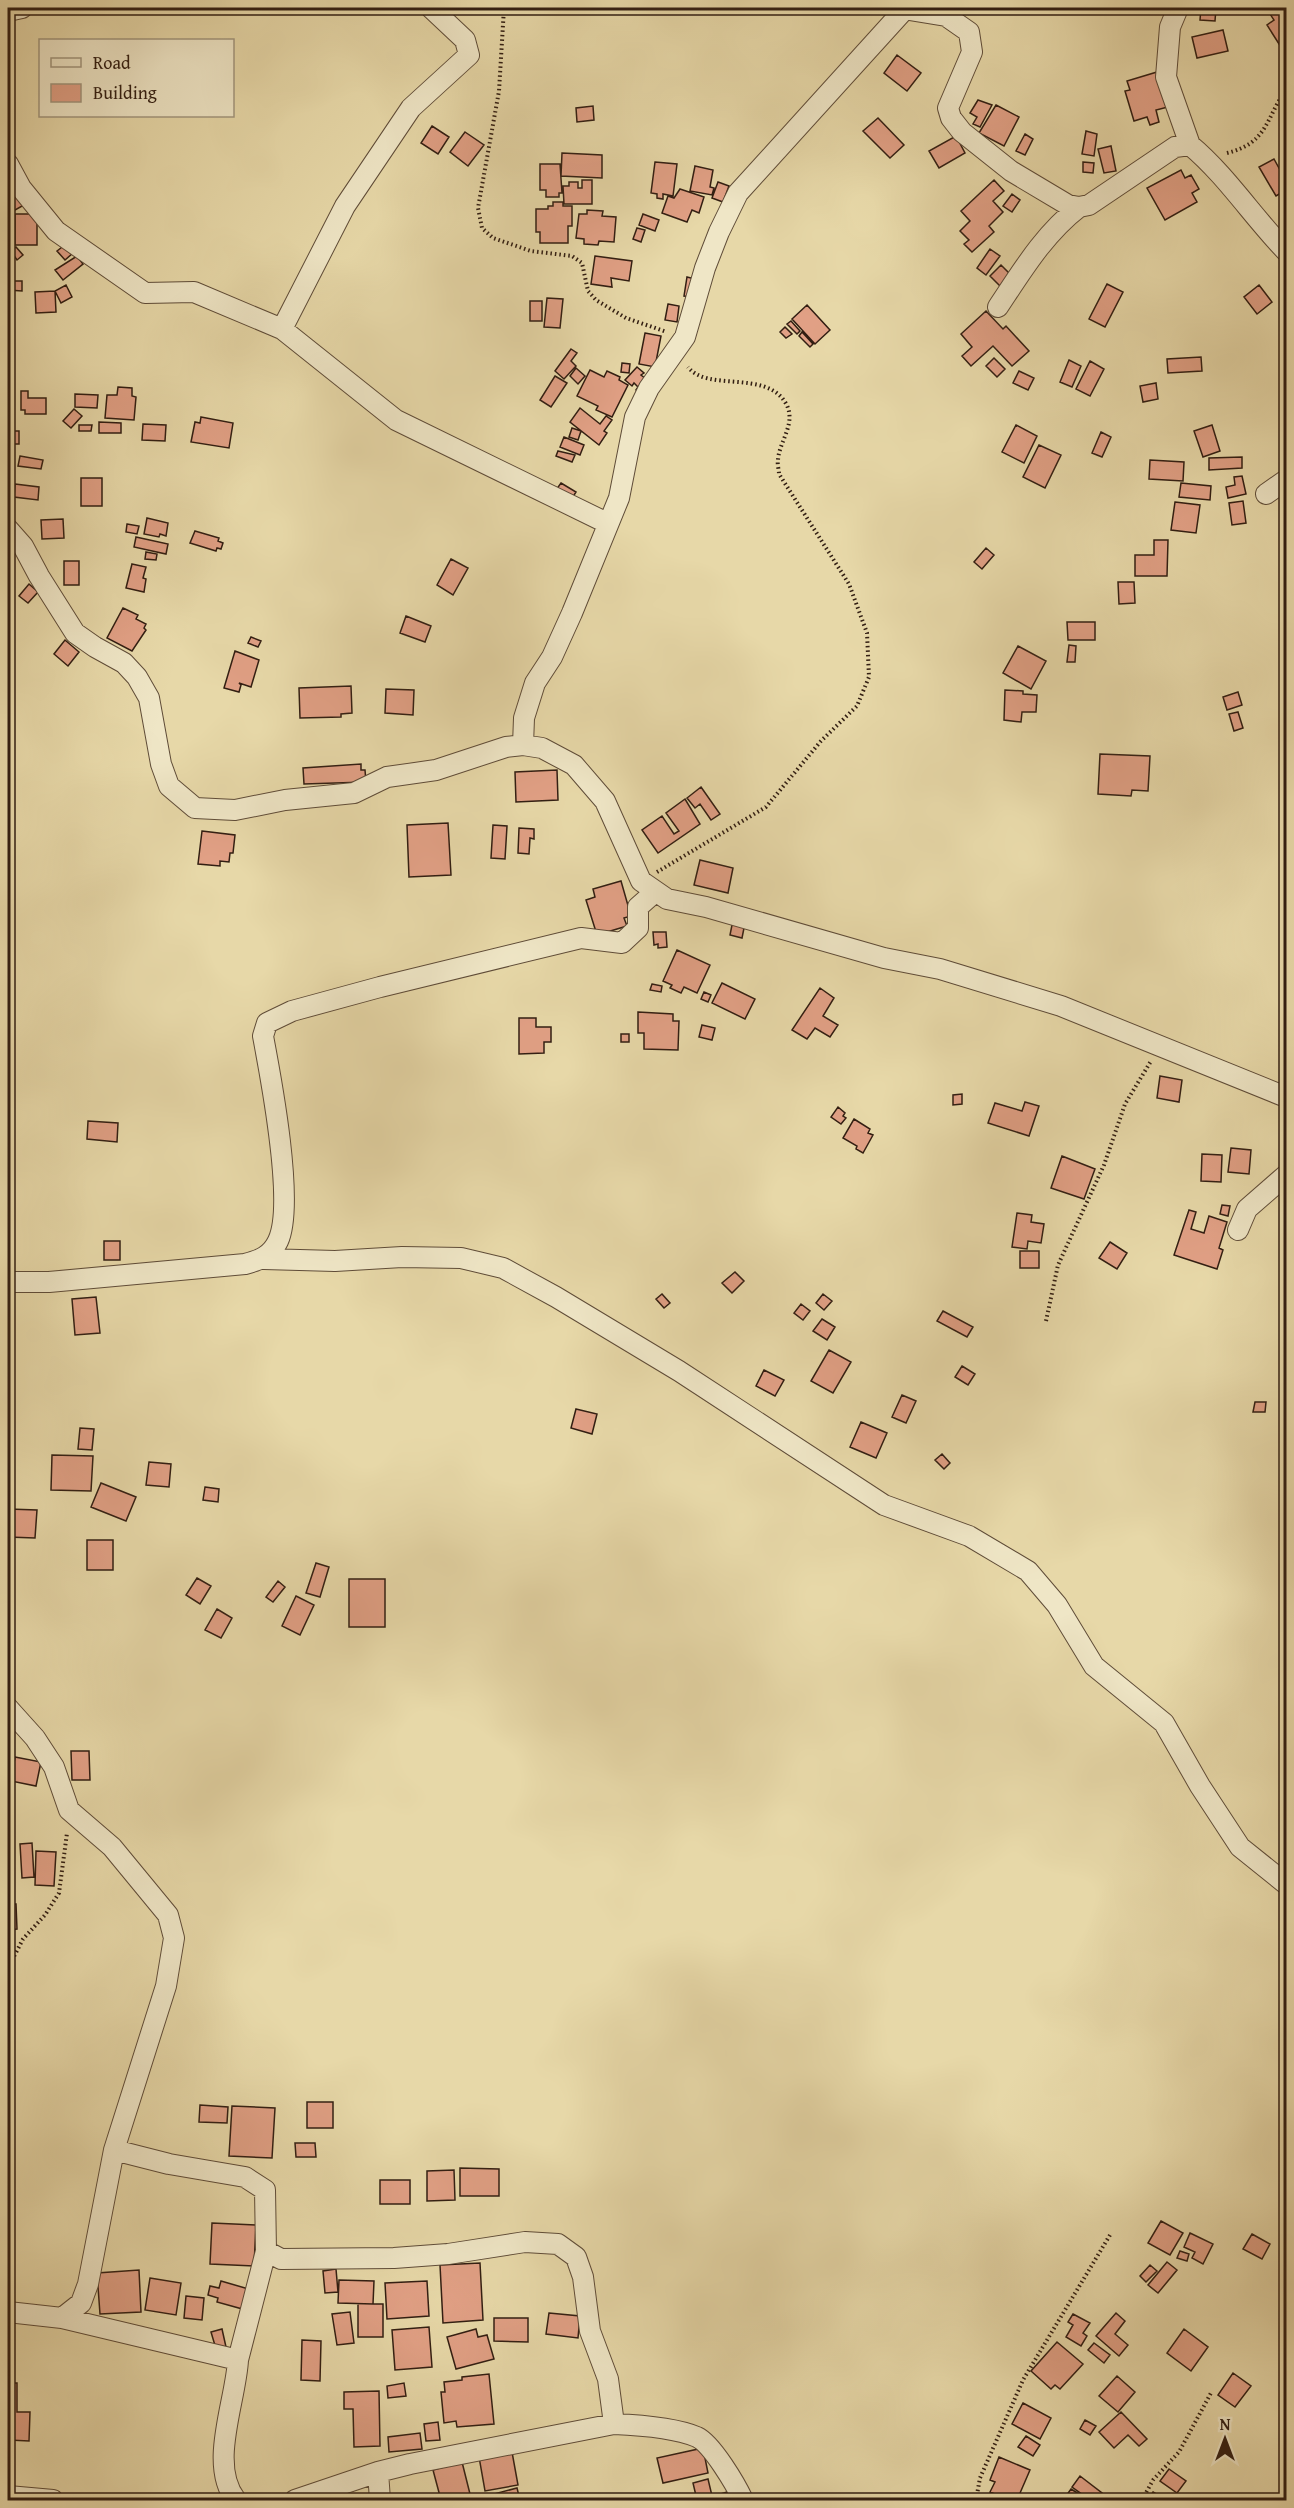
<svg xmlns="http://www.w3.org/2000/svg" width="1294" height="2508" font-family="'Gentium Book Plus',serif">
<rect width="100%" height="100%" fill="#e7d8a8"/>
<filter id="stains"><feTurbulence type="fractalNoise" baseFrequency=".00333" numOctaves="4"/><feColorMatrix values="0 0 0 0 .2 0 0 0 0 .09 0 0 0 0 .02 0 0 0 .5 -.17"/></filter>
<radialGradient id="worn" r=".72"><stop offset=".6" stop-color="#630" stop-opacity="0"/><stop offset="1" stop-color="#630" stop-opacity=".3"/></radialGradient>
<!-- building -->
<path fill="#e1a085" stroke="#321e12" stroke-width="1.5" d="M1201 8H1216L1215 21 1200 20Z
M1266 8H1286V55L1267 25 1274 20Z
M1223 30 1228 51 1197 58 1192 37Z
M897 55 921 73 907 91 884 73Z
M1157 72 1168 107 1156 110 1159 122 1150 125 1147 117 1134 121 1125 91 1130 90 1127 81Z
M978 100 992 105 980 127 973 124 977 117 970 113Z
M996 105 1019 117 1004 146 979 133Z
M593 106 594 120 577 122 576 108Z
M878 118 904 145 890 158 863 131Z
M432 126 449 137 438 154 421 143Z
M1086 131 1097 134 1094 156 1082 154Z
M465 132 484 145 468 166 450 152Z
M1025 134 1033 139 1025 155 1016 151Z
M956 136 965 153 939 168 929 151Z
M1111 146 1116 171 1104 173 1098 149Z
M562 153 602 155V178L561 176Z
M1274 159 1286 181V190L1276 196 1259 167Z
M655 162 677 164 673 196 663 194V199L657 198V194L651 193Z
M1083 162 1094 163 1093 173 1083 172Z
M540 164H560L562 193H559V197H546V190H540Z
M695 166 713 170 710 187 714 188 712 195 690 191Z
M1181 170 1185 178 1191 175 1199 189 1192 193 1197 202 1165 220 1147 188Z
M582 180H592V204H564L563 186H569V182H578V188H582Z
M994 180 1004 191 993 201 1003 212 989 226 994 232 972 252 964 244 969 240 960 231 970 221 961 211Z
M718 182 729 186 723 202 712 198Z
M11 184 24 205 8 214V186Z
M680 189 704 197 699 213 692 210 687 222 662 213 668 196 674 198Z
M1012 194 1020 200 1012 212 1003 206Z
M553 202H563V206H572V226H568V243H540V232H536V209H548V206H553Z
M587 210 603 211 602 216 616 217 614 242 599 241 598 245 584 244V239L576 238 579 214H587Z
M15 214H37V245H15Z
M643 214 659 220 655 231 639 225Z
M637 228 645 230 641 242 633 239Z
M66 244 73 253 65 260 57 251Z
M16 247 23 255 17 260 11 251Z
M990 249 1000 256 986 275 977 268Z
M77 256 83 264 63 280 55 270Z
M595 256 632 261 629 281 611 278 612 287 591 284Z
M1001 265 1015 279 1004 290 990 276Z
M687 277 695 279 692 297 684 296Z
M8 281H22V291L8 290Z
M1107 284 1123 292 1105 327 1089 319Z
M66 285 72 297 61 303 55 291Z
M1259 285 1272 302 1257 314 1244 297Z
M55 291 56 312 36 313 35 292Z
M547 298 563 299 560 328 544 327Z
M530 301H542V321H530Z
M668 304 679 306 677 322 665 320Z
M807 305 830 330 815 344 792 319Z
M986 311 1003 329 1006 326 1029 351 1012 366 993 346 971 366 962 356 972 347 961 334Z
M791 321 800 331 797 334 787 324Z
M785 327 792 334 786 338 780 332Z
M802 332 813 344 810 347 799 336Z
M645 333 661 336 655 367 639 364Z
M571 349 577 353 571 361 576 366 564 379 555 371Z
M1201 357 1202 371 1168 373 1167 359Z
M994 358 1005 369 997 377 986 366Z
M1069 360 1081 366 1072 387 1060 382Z
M1090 361 1104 369 1090 396 1076 389Z
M622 363 630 364 629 373 621 372Z
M637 367 644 373 641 375 650 382 640 394 636 390 638 387 634 383 632 386 625 380Z
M576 368 585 376 578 384 570 376Z
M590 370 604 377 607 371 620 377 619 380 628 385 612 417 596 410 598 406 577 396Z
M1019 371 1034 378 1028 390 1013 383Z
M555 376 567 383 551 407 540 400Z
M1156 383 1158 399 1143 402 1140 386Z
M118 387 132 388V396L136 397 134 420 105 418 107 395H117Z
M21 391H28V398H46V414H25V410H21Z
M75 394 98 395 97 408 75 407Z
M580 408 600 424 606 416 612 420 604 431 607 433 599 445 570 422Z
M74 409 82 416 71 428 63 421Z
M201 417 233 423 229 448 191 442 195 422 200 423Z
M99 422 121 423V433H99Z
M143 424 166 425 165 441 142 440Z
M79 425H92L91 431H79Z
M1016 425 1037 436 1024 463 1002 452Z
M1212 425 1220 451 1203 457 1194 431Z
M572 428 581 431 578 440 569 437Z
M8 431H19V444H8Z
M1101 432 1111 437 1102 457 1092 453Z
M564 437 584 445 580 455 560 447Z
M1039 445 1061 455 1045 488 1023 477Z
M558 451 575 455 572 462 556 456Z
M20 456 43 460 41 469 18 466Z
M1242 457V468L1209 470V458Z
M1150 460 1184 462 1183 481 1149 479Z
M1242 476 1246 494 1228 498 1226 487 1235 485 1234 477Z
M81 478H102V506H81Z
M561 483 576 492 571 500 556 490Z
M1181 483 1211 486 1210 500 1179 497Z
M15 484 39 487 38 500 14 497Z
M1243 501 1246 523 1232 525 1229 503Z
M1175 502 1200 505 1196 533 1171 530Z
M147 518 168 523 166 536 160 534 159 537 144 534Z
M63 519 64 538 42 539 41 520Z
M127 524 139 526 137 534 126 532Z
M195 531 219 538 218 541 223 543 221 549 217 548 216 551 190 543Z
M136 537 168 544 166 554 134 547Z
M1154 540H1168L1167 576H1135V555H1154Z
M986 548 994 555 982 569 974 562Z
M146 552 157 554 156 560 145 559Z
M451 559 468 568 453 595 437 585Z
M64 561H79V585H64Z
M132 564 146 567 143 578 146 579 144 592 126 588Z
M1118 582H1134L1135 603 1119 604Z
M29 584 38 592 28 603 19 596Z
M123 608 138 615 136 619 146 624 144 628 146 630 132 651 107 638Z
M406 616 431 626 425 642 400 633Z
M1067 622H1095V640H1068Z
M251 637 261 641 258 647 248 643Z
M65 640 79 652 68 666 54 654Z
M1069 645 1076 646 1075 662H1067Z
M1018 646 1046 661 1031 689 1003 673Z
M235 651 259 660 251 687 239 683 241 685 239 692 224 688Z
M351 686 352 713 341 714V717L300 718 299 688Z
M386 689 414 690 413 715 385 713Z
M1005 690 1023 691V694L1037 695 1036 712H1022L1021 722 1004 720Z
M1238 692 1242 705 1227 710 1223 697Z
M1238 712 1243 728 1234 731 1229 714Z
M1100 754 1150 756 1148 791 1132 790 1131 796 1098 794Z
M361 764V770H365L366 782 304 784 303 768Z
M557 770 558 800 516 802 515 772Z
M701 787 720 814 711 820 700 804 695 808 687 798Z
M685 799 700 824 658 853 642 830 662 816 674 834 679 831 666 813Z
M448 823 451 875 409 877 407 825Z
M493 825 507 826 505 859 491 858Z
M519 828 534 829V839L530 838 529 854 518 853Z
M202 831 235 835 233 853H230L229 862 220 861V866L198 864Z
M700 860 733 868 728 893 694 885Z
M621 881 631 916 624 918 627 926 597 935 586 900 595 897 593 889Z
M733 920 745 923 742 938 730 935Z
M653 932H666L667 947 658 948V944L654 945Z
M677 950 710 965 697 993 684 987 681 993 670 988 672 985 663 981Z
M722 983 755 999 745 1019 712 1003Z
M652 984 662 986 661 992 650 990Z
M820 988 834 998 823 1016 838 1025 830 1037 815 1028 807 1039 792 1030Z
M704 992 711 995 708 1002 701 999Z
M638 1012 673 1014V1021H679L678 1050 644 1049V1033H638Z
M519 1018H536V1027H551V1042H544V1053L519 1054Z
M702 1025 715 1028 712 1040 699 1037Z
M621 1034H629V1042H621Z
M1160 1076 1182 1080 1179 1102 1157 1098Z
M962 1094V1104L953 1105V1095Z
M1025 1102 1039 1106 1029 1136 988 1123 995 1103 1022 1111Z
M838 1107 845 1113 843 1116 846 1118 841 1124 831 1117Z
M854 1119 870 1129 868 1133 873 1135 863 1153 856 1149 857 1146 843 1138Z
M88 1121 118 1123 117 1142 87 1139Z
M1231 1148 1251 1150 1249 1174 1228 1172Z
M1202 1154 1222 1155 1221 1182 1201 1181Z
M1062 1156 1095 1169 1084 1199 1051 1188Z
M1222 1205 1230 1206 1228 1216 1220 1214Z
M1189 1210 1196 1212 1191 1229 1204 1233 1209 1216 1227 1222 1219 1248 1223 1250 1217 1269 1174 1255Z
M1017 1213 1032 1215 1031 1222 1044 1224 1041 1243 1028 1241 1027 1249 1012 1247Z
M104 1241H120V1260H104Z
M1110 1242 1127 1253 1117 1269 1099 1258Z
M1020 1251H1039V1268H1020Z
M735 1272 744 1281 732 1293 722 1283Z
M662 1294 670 1303 664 1308 656 1299Z
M823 1294 832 1301 824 1310 816 1303Z
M96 1297 100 1333 75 1335 72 1299Z
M801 1304 810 1311 803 1320 794 1313Z
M943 1311 973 1327 967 1337 937 1321Z
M822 1319 835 1327 827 1340 813 1331Z
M829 1350 851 1362 833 1393 811 1381Z
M962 1366 975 1374 968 1385 955 1377Z
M764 1370 784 1380 775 1396 756 1386Z
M902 1395 916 1401 906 1423 892 1417Z
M1255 1402H1266L1265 1412H1253Z
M576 1409 597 1414 592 1434 571 1428Z
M861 1422 887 1433 876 1458 850 1447Z
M80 1428 94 1429 92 1450 78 1449Z
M942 1454 950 1463 944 1469 935 1460Z
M52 1455 93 1456 91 1491 51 1490Z
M149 1462 171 1464 169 1487 146 1485Z
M101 1483 136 1497 126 1521 91 1507Z
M205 1487 219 1489 218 1502 203 1500Z
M8 1509 37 1510 35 1538 8 1537Z
M87 1540H113V1570H87Z
M316 1563 329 1567 320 1597 306 1593Z
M197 1578 211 1586 200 1604 186 1595Z
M349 1579H385V1627H349Z
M278 1581 285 1587 273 1602 266 1597Z
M296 1596 314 1605 300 1635 282 1626Z
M217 1609 232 1618 221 1638 205 1630Z
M71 1751H89L90 1780H72Z
M15 1757 41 1762 36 1786 11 1781Z
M8 1843H13L12 1883 8 1882Z
M32 1843 34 1877 22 1878 20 1844Z
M36 1851 56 1852 54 1886 35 1885Z
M8 1904H16L17 1929 8 1930Z
M307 2102H333V2128H307Z
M200 2105 228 2107 227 2123 199 2122Z
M232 2106 275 2108 272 2158 229 2156Z
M295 2143H315L316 2157H296Z
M460 2168 499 2169V2196H460Z
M454 2170 455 2200 427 2201V2171Z
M380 2180H410V2204H380Z
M1161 2221 1183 2233 1170 2255 1148 2243Z
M212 2223 256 2225 254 2266 210 2264Z
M1190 2233 1213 2244 1203 2264 1192 2258 1195 2252 1184 2247Z
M1252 2234 1270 2244 1262 2259 1243 2249Z
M1180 2251 1189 2254 1187 2261 1177 2258Z
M1167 2262 1177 2270 1158 2293 1148 2285Z
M480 2263 483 2320 443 2323 440 2265Z
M1150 2265 1157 2271 1146 2282 1140 2276Z
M336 2269 338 2292 325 2293 323 2271Z
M139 2270 141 2312 100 2314 97 2273Z
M150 2278 181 2283 176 2315 145 2310Z
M339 2280 374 2281 373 2304 338 2303Z
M221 2281 252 2290 246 2310 217 2302 218 2298 208 2295 210 2286 219 2288Z
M427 2281 429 2316 387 2319 385 2283Z
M186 2296 204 2298 202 2320 184 2318Z
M358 2304H383V2337H358Z
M350 2312 354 2343 337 2345 332 2314Z
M549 2313 580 2316 578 2338 546 2334Z
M1116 2313 1125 2321 1115 2334 1128 2345 1119 2356 1096 2336Z
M1073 2314 1090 2323 1083 2333 1087 2336 1081 2346 1066 2337 1073 2325 1068 2322Z
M494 2318H528V2342L494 2341Z
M429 2327 432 2367 395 2370 392 2330Z
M222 2329 226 2347 216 2349 211 2332Z
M476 2329 478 2337 487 2335 494 2359 456 2369 447 2337Z
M1184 2329 1208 2347 1191 2371 1167 2353Z
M302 2340 321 2341 320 2381 301 2380Z
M1057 2342 1083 2364 1060 2389 1055 2385 1051 2389 1031 2371Z
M1094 2343 1110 2355 1104 2363 1088 2350Z
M1233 2373 1251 2386 1235 2407 1218 2395Z
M489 2374 494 2424 457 2427 456 2421 444 2423 441 2392H445L444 2382 462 2380V2377Z
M1117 2376 1135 2392 1118 2412 1099 2396Z
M8 2383H17V2412H30L29 2441 9 2440 8 2442Z
M404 2383 406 2396 388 2398 387 2386Z
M379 2391 380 2446 354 2447 353 2409H344V2392Z
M1023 2403 1051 2418 1040 2439 1012 2424Z
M1121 2412 1147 2439 1139 2446 1128 2435 1114 2448 1099 2432Z
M1085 2420 1096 2426 1090 2435 1080 2429Z
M438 2422 440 2440 426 2441 424 2424Z
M420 2433 422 2449 389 2452 388 2437Z
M1026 2436 1040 2445 1033 2456 1018 2447Z
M703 2448 708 2473 663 2483 657 2458Z
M512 2452 518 2485 485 2491 479 2457Z
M999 2457 1030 2470 1017 2500H1009L990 2492 995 2482 990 2480Z
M462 2462 470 2494 441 2500 433 2470Z
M1169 2469 1186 2481 1177 2493 1160 2481Z
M1080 2476 1102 2493 1097 2500H1079L1083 2495 1072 2487Z
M708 2479 713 2500H697L693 2483Z
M517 2488 520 2500H479V2498Z
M1071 2489 1079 2494 1075 2500 1066 2496Z
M734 2490 737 2500H719L717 2495Z
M1153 2492 1166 2500H1148Z
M563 2496 564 2500H535Z"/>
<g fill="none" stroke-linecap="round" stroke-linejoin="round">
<!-- minor casing -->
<g stroke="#5f4c38" stroke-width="22">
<path id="minor" d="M897 8 946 16 969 32 972 52 948 108 951 118 962 132 1011 171 1068 205 1079 207 1089 205 1175 147 1190 145C1226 175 1253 217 1286 251
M1178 8 1170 27 1166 77 1190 145
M8 11 22 8
M8 164 21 188 56 231 145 293 194 292 282 329 396 420 607 523
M998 307C1022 271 1044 234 1079 207
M282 329 345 206 411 108 469 55 465 40 431 8
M1266 494 1286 480
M8 529 23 546 39 576 75 633 95 647 124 663 137 677 149 698 161 764 169 786 195 808 235 810 285 800 354 793 387 777 436 770 506 747 523 745 542 748 574 765 605 801 641 881 667 899 706 907 884 958 940 969 1061 1006 1286 1097
M523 745 524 718 535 683 552 657 572 613 619 498 635 417 649 388 685 337 705 268 719 232 738 193 904 10
M1238 1230 1247 1209 1286 1175
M264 1259 335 1261 402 1257 461 1258 503 1268 556 1297 679 1371 884 1505 969 1536 1028 1571 1057 1605 1094 1666 1164 1723 1200 1786 1240 1847 1286 1884
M8 1282H49L245 1264C260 1260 271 1256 278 1241 295 1205 271 1078 263 1036L267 1023 292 1011 380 987 581 938 622 943 638 928V907L655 892
M8 1708 35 1738 54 1767 69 1810 112 1847 168 1915 174 1938 166 1986 114 2150 88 2284 81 2303 62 2318 8 2312
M114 2150 169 2164 245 2177 265 2190 266 2251 281 2259 394 2258 448 2254 525 2242 558 2244 576 2257 583 2277 590 2331 608 2379 614 2424
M62 2318 238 2360C236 2401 208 2465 236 2500
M238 2360 266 2251
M378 2472 380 2500
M8 2496 53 2500
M295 2500 378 2472 410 2464 614 2424C637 2425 676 2428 697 2437 712 2444 736 2485 743 2500"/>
</g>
<!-- path -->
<path stroke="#321e12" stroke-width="4" stroke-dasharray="1.5 3" stroke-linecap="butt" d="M504 8 499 91 478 208 482 228 493 238 531 251 572 256 582 263 588 291 596 300 626 318 667 332
M1227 153C1268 143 1265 119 1286 90
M657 872 766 807 821 741 857 706 869 677 867 633 849 584 779 474C779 470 777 464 778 460 779 441 798 422 785 402 765 370 707 392 688 367
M1046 1321 1058 1265 1104 1165 1125 1104 1151 1061
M8 1968 23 1939 45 1915 59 1893 67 1833
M976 2500 980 2478 1023 2380 1110 2235
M1142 2500 1153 2480 1179 2452 1211 2393"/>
<!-- minor -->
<use href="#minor" stroke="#efe6c6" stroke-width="20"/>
</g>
<!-- margin -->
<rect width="1294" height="2508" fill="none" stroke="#e7d8a8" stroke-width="30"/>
<rect x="9" y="9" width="1276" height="2490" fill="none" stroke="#321e12" stroke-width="3"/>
<rect x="15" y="15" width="1264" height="2478" fill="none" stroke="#321e12" stroke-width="1.5"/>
<!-- legend -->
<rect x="39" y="39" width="195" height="78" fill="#efe6c6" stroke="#a3967e" stroke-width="1.5"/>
<rect x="51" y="58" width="30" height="9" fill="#efe6c6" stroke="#a3967e" stroke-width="1.5"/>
<text x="93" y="69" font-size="18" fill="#321e12">Road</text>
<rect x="51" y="84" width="30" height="18" fill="#e1a085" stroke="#a3967e" stroke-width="1.5"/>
<text x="93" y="99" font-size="18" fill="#321e12">Building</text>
<!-- north arrow -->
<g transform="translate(1225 2439)" stroke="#efe6c6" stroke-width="4.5" paint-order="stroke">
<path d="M0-4.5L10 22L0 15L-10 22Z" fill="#321e12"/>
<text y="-9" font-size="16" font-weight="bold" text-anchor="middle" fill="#321e12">N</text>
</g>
<rect width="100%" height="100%" filter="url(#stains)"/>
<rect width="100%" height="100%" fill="url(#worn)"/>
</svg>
